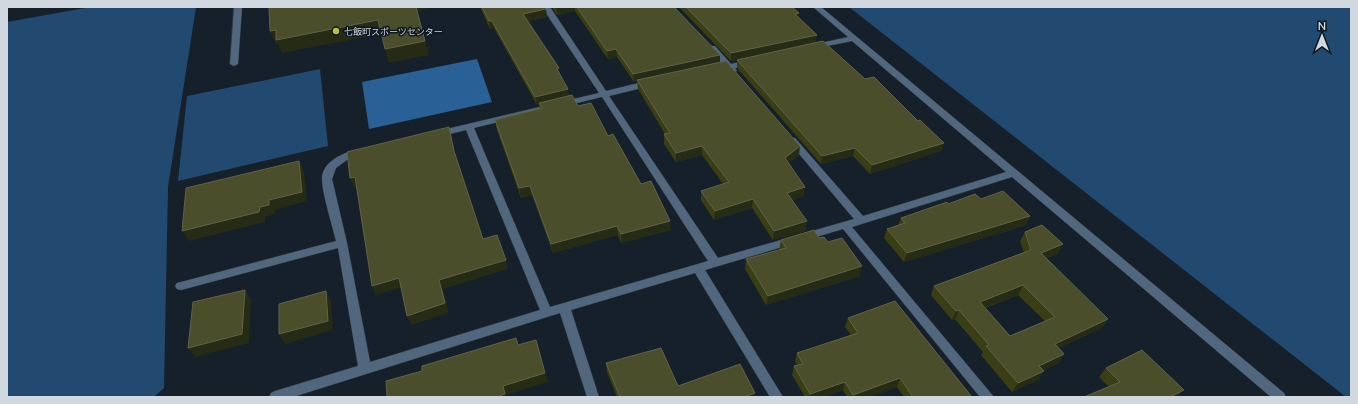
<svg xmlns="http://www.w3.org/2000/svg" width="1358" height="404" font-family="Mulish,'Noto Sans JP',sans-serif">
<rect width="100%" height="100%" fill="#16202a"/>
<!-- green -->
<path fill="#22496f" d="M91 7H196L168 187 164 388 154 397H7V22Z
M849 7H1351V397H1346Z
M320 69 328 146 178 181 187 96Z"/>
<!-- water -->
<path fill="#296196" d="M477 59 492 102 369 129 362 82Z"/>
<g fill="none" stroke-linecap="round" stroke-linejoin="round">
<!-- minor casing -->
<g stroke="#303a43" stroke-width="1">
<path id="minor" d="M234 7H242L238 64 234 66 230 64Z
M542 7H550L606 91 651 80 654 81V85L609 96 718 258 854 219 789 142 787 140 789 138H795L863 216 1006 172 852 41 812 49V45L848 37 813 7H821L1284 393 1286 397H1271L1012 177 852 227 994 397H980L843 229 705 270 783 397H770L695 273 571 310 599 397H587L560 313 293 397H269L271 393 275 391 358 366 338 248 181 290 177 289 175 286 177 283 181 282 336 241C332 224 323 197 322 180 321 162 344 152 359 149L364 152 362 154 351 157 336 168 332 179 347 243 370 362 540 310 466 130 437 137 432 134 434 132 599 93ZM602 97 708 261 550 307 474 128Z
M709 46H715L731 64 749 60 753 62 752 64 735 68 737 71 733 73 727 69 715 71V67L723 65 709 50Z"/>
</g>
<!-- minor -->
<use href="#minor" fill="#50677e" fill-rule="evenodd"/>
</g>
<!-- wall -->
<path fill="#3a3e15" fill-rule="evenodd" d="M480 7H544L547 17 528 21 559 72 569 96 578 106 608 136 641 184 671 230 621 243 618 235 553 253 532 195 521 198 497 130 495 120 540 109 539 104 537 105 494 28 490 29Z
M552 7H674L799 155 788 163 804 196 792 200 806 231 773 240 752 208 714 220 701 200V191L723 184 702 155 676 162 664 144V134H665L638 89 637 81 634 82 617 57 608 59 575 11 557 15Z
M679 7H792L799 18 817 35 815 43 865 79 918 121 944 143 941 151 870 174 853 156 821 164 737 68V60L731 61Z
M981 199 1030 216 1026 225 904 262 884 238 887 229 898 225 901 218 948 204Z
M1025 232 1063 244 1058 254 1046 258 1102 328 1059 348 1064 354 1059 363 1043 370 1038 380 1012 392 981 355 983 352 955 319 952 320 931 295 934 286 1024 252 1020 241ZM1018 295 1045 321 1010 336 985 308Z
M819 238 828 242 860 276 766 305 745 269 746 259 779 250 781 240Z
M848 318 972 397H904L897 387 869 397H847L843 390 824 397H805L792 375 794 366 797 365 795 361 797 353 851 335 845 327Z
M606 363 678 386 755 397H617L607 372Z
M1106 368 1184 390 1177 397H1084L1109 387 1099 377Z"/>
<!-- shaded-wall -->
<path fill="#252b14" d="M416 7H433L417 12 429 55 389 63 385 49Z
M556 7H575V11L557 15Z
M546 9 547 17 524 22 523 14Z
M799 13 798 21 795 14Z
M378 20 382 34 282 53 278 44H276L270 31 276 30Z
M489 21H492L494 28 490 29Z
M817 35 815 43 731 61V53Z
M616 49 617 57 608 59 607 51Z
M720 55V63L637 80V81L634 82 633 74Z
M568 89 570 97 537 105 535 97Z
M944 143 941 151 870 174 872 165Z
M702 146V155L676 162V153Z
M800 146 799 155 783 167 785 158Z
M855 148 853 156 821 164 822 156Z
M299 161 304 171 307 201 275 210V214L265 217V222L189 241 182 231 260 207 269 200Z
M355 177 359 187 354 188 350 178Z
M530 186 532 195 521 198 519 188Z
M805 187 804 196 786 202 787 193Z
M753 199 752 208 714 220 715 211Z
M1030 216 1026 225 904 262 907 253Z
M670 221 671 230 621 243V234Z
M807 221 806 231 773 240 774 231Z
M617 226 618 235 553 253 551 244Z
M1063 244 1058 254 1036 262 1041 253Z
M506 260 508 269 443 289 449 313 411 325 407 316 439 280Z
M862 266 860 276 766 305 768 296Z
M399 278 403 287 376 295 372 286Z
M1023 285 1018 295 975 311 980 302Z
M245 290 251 299 249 343 195 357 188 348Z
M326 291 331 301 333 330 285 344 279 334Z
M959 310 955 319 952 320 956 311Z
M1108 319 1102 328 1049 353 1055 344Z
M1064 354 1059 363 1033 375 1039 366Z
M1044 371 1038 380 1012 392 1018 383Z
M545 373 548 382 506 395V397H496L503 386Z
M900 378 897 387 869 397H853V395Z
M845 382 843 390 824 397H809L810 394Z
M1184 390 1177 397H1170Z
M755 393V397H744Z"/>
<!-- building -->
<path fill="#4b4e2b" stroke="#606447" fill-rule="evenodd" d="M269 7H416L425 41 385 49 378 20 276 40V30L270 31Z
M482 7H544L546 9 523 14 559 68 557 69 568 89 535 97 492 21H489Z
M577 7H674L720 55 633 74 616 49 607 51Z
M686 7H792L799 13 795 14 817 35 731 53Z
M823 41 865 79 874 77 918 121 920 120 944 143 872 165 855 148 822 156 737 60Z
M726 61 800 146 785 158 805 187 787 193 807 221 774 231 753 199 715 211 701 191 729 182 702 146 676 153 664 134 670 133 637 80Z
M572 95 578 106 591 103 608 136 613 134 641 184 651 181 670 221 621 234 617 226 551 244 530 186 519 188 495 120 542 108 539 103Z
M449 127 454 151 483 239 497 235 506 260 439 280 445 303 407 316 399 278 372 286 355 177 350 178 347 152Z
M299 161 302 192 269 200V205L260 207 259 212 182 231 186 188Z
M1003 191 1030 216 907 253 887 229 905 223 901 218 947 202 948 204 975 194 981 199Z
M1042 225 1063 244 1041 253 1108 319 1055 344 1064 354 1039 366 1044 371 1018 383 986 346 989 345 959 310 956 311 934 286 1031 250 1025 232ZM1023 285 1055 317 1010 336 980 302Z
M814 230 819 238 824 237 828 242 842 238 862 266 768 296 746 259 786 248 781 240Z
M245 290 242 334 188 348 193 302Z
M326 291 328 321 279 334V304Z
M895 301 972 397H913L900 378 853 395 845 382 810 394 794 366 803 364 797 353 858 333 848 318Z
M516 338 518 345 536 340 545 373 503 386 505 394 496 397H387L386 381 422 371V366Z
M661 348 678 386 740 364 755 393 744 397H620L606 363Z
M1142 350 1184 390 1170 397H1084L1120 382 1106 368Z"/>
<!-- markers -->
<circle fill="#b7c148" stroke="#0d1720" stroke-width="1.5" cx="336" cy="31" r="4"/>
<g text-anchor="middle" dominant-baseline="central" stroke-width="3" stroke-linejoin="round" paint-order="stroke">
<!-- far-poi labels -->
<g font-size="9" fill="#d1d8df" stroke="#0d1720" text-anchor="start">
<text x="344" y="31">七飯町スポーツセンター</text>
</g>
</g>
<!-- border -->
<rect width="1358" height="404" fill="none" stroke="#d1d8df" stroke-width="16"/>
<!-- north arrow -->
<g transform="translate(1322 36)" stroke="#0d1720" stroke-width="3" paint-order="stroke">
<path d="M0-3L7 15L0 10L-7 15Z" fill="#d1d8df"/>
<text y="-6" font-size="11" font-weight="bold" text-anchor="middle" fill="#d1d8df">N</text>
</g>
</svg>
